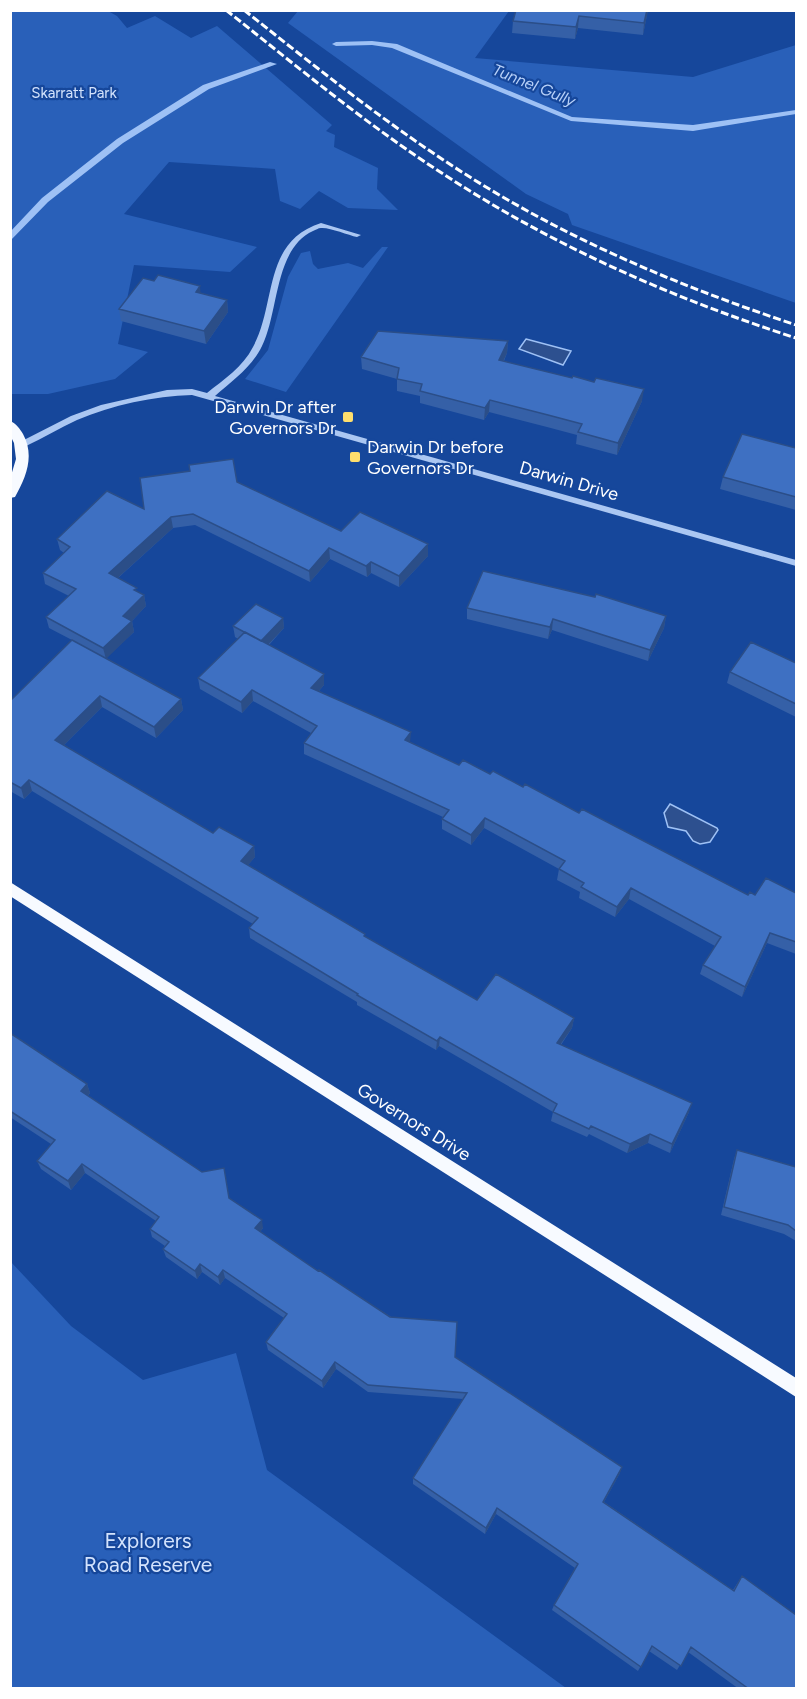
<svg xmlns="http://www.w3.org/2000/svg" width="807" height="1699" font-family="Figtree,sans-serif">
<rect width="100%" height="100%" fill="#16479b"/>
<!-- green -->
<path fill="#2960b9" d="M10 11H108L117 16 127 28 155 16 191 38 217 26 332 125 326 131 335 135 334 147 378 168 377 189 398 210 348 208 319 191 300 209 280 201 275 169 169 162 124 214 257 247 230 272 134 265 118 344 148 352 115 379 48 394H11Z
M298 11H509L475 58 693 77 796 45V303L572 225 568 214 526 194 288 23Z
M382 247H388L286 392 245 379 268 350 288 277 301 253 310 251 313 264 318 269 348 263 363 268Z
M11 1262 71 1326 143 1380 236 1353 267 1470 566 1688H11Z"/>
<!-- water -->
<path fill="#2d508f" stroke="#9ec1f5" stroke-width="1.5" d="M526 339 571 351 563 365 519 349Z
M670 804 717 828 718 830 710 842 700 844 693 841 686 831 668 827 664 813Z"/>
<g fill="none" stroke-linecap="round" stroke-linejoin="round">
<!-- stream -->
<path fill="#9ec1f5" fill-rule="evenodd" d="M372 41 397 44 572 117 693 125 796 110V114L693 131 571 121 392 48 372 45 336 46 332 44 336 42Z
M270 62 277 64 209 89 123 143 48 202 10 241V232L42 198 117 139 203 85Z"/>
<!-- minor -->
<path fill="#abc7f2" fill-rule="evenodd" d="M321 223 361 235 357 237C348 235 329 227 321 228 318 228 316 230 313 231 274 249 279 312 262 346 252 367 232 381 215 396L796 560V566L192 395C154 396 112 405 77 420 60 428 43 438 26 446H20V442L71 416 101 405 167 390 192 389 207 393C223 380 243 367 253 347 277 303 262 242 321 223Z"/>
<!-- major -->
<path fill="#f7faff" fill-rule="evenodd" d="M10 421C16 423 20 429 23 434 35 456 26 477 15 497L10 498V479L16 459 14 443 10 435Z
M10 882 796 1378V1397L10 896Z"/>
<!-- rail -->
<path stroke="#fff" stroke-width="3" stroke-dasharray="8 3" stroke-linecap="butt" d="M226 10C299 68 372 129 451 179 558 248 675 299 796 338
M244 10C322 72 400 135 486 187 583 246 688 289 796 325"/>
</g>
<!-- wall -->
<path fill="#3560a7" d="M648 10 643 35 578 28 575 39 512 33 513 21Z
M201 293 227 300 228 312 206 344 121 321 119 309Z
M508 341 507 353 504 361 642 401 617 455 576 444 577 435 547 427 489 412 484 420 420 403V396L397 391V379L362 369 361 357Z
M796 448V510L720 489 723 477Z
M237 482 341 531 428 556 399 587 371 573 367 577 330 559 310 582 195 525 173 528 118 578 138 592 144 595 146 606 132 621 134 632 106 658 181 699 183 710 156 738 102 707 64 745 213 833 254 846 255 857 248 865 365 937 477 1000 574 1018 572 1028 561 1045 689 1112 670 1153 648 1143 627 1153 589 1134 587 1137 551 1121 553 1112 439 1046 436 1050 357 1005V1002L250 938 249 928 253 924 32 791 24 799 10 791V701L72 640 49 628 46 617 69 596 45 584 43 573 64 553 60 550 57 539 144 509Z
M467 608 666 616 664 628 648 661 552 630 548 639 467 619Z
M283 618 284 628 269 645 324 674V685L319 691 410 742 459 765 490 774 523 787 579 813 748 895 796 893V954L767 943 742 997 700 974 703 965 715 946 629 899 615 917 579 898 580 892 557 880 559 869 484 828 471 845 442 829V819L443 817 304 754V743L311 733 253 701 242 713 200 689 198 678 238 639 235 637 233 626Z
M796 663V717L727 683 730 672Z
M10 1033 87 1084 90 1093 88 1096 202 1172 224 1168 229 1198 263 1228 260 1232 318 1271 455 1357 620 1473 604 1502 733 1590 742 1576 796 1689H739L688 1652 677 1670 649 1651 638 1671 552 1610 554 1605 575 1568 496 1514 485 1534 413 1484V1478L463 1399 368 1392 336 1369 323 1388 268 1350 266 1342 284 1318 225 1278 220 1285 202 1272 197 1279 166 1257 163 1249 165 1246 152 1237 150 1229 156 1221 85 1173 71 1190 41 1169 37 1161 51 1144 10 1117Z
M737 1150 796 1167V1241L784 1234 721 1215 734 1159Z"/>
<!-- shaded-wall -->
<path fill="#2b4e88" d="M647 10H648L643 35 644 23Z
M579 16 578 28 575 39 576 27Z
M200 286 201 298 196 292Z
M227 300 228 312 206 344 204 331Z
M508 341 507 353 498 372 499 360Z
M644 389 642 401 617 455 618 443Z
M490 400 489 412 484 420 485 408Z
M171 517 173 528 111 584 109 573Z
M428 544V556L399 587V576Z
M329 548 330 559 310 582 309 571Z
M371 562V573L367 577 366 566Z
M144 595 146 606 132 621 134 632 106 659 103 648 123 616Z
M666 616 664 628 648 661 650 650Z
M283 618 284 628 262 651 261 641Z
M553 619 552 630 548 639 550 627Z
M324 674V685L312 699 311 688Z
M252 690 253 701 242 713 241 702Z
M100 696 102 707 58 751 55 740Z
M181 699 183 710 156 738 154 727Z
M411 732 410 743 405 740Z
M29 780 32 791 24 799 21 788Z
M485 818 484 828 471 845V835Z
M254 846 255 857 243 871 241 861Z
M631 888 629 899 615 917 617 907Z
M770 933 767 943 742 997 745 987Z
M574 1018 572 1028 555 1052 557 1043Z
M440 1037 439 1046 436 1050 437 1041Z
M87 1084 90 1093 84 1100 81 1091Z
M692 1103 689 1112 670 1153 672 1144Z
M650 1134 648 1143 627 1153 630 1144Z
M82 1164 85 1173 71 1190 68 1181Z
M262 1220 263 1228 257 1236 255 1228Z
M200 1264 202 1272 197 1279 195 1271Z
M223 1270 225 1278 220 1285 218 1277Z
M335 1362 336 1369 323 1388 322 1381Z
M622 1467 620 1473 601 1507 603 1502Z
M497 1508 496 1514 485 1534 486 1528Z"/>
<!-- building -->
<path fill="#3e70c2" stroke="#2b4e88" stroke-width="1.5" d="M516 10H647L644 23 579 16 576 27 513 21Z
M158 275 200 286 196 292 227 300 204 331 119 309 143 278 154 281Z
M378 331 508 341 499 360 572 378 573 376 594 382 596 378 644 389 618 443 578 432 582 424 548 415 490 400 485 408 420 391 422 384 397 379 399 368 361 357Z
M742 434 796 448V497L723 477Z
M233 459 237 482 341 531 360 512 428 544 399 576 371 562 366 566 329 548 309 571 193 514 171 517 109 573 137 588 134 590 144 595 123 616 132 621 103 648 46 617 76 589 43 573 70 547 57 539 107 491 144 509 140 478 190 471 189 465Z
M483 571 595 597 596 594 666 616 650 650 553 619 550 627 467 608Z
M256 604 283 618 261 641 233 626Z
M245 632 324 674 311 688 411 732 405 740 459 765 463 760 490 774 493 771 523 787 525 784 579 813 582 809 748 895 750 892 755 895 766 878 796 893V942L770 933 745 987 703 965 721 937 631 888 617 907 581 887 584 883 559 869 565 861 485 818 471 835 442 819 449 810 304 743 317 726 252 690 241 702 198 678Z
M72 640 181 699 154 727 100 696 55 740 213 833 219 827 254 846 241 861 365 934 364 936 477 1000 496 974 574 1018 557 1043 692 1103 672 1144 650 1134 630 1144 591 1126 589 1129 553 1112 557 1104 440 1037 437 1041 357 995 358 994 249 928 258 918 29 780 21 788 10 782V701Z
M751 642 796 663V704L730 672Z
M10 1033 87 1084 81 1091 202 1172 224 1168 229 1198 262 1220 255 1228 318 1271 319 1270 390 1317 457 1322 455 1357 622 1467 603 1502 734 1591 742 1576 796 1615V1689H749L691 1647 681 1666 652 1646 641 1667 554 1605 578 1564 497 1508 486 1528 413 1478 467 1393 368 1385 335 1362 322 1381 266 1342 287 1314 223 1270 218 1277 200 1264 195 1271 163 1249 169 1242 150 1229 159 1217 82 1164 68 1181 37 1161 55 1140 10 1111Z
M737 1150 796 1167V1231L788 1225 724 1207Z"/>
<!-- markers -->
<g fill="#ffdf6d" stroke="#16479b" stroke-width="2">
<rect x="342" y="411" width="12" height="12" rx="3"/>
<rect x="349" y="451" width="12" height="12" rx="3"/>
</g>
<g text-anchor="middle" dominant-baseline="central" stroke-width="4.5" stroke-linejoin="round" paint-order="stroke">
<!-- far-park labels -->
<g font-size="15" fill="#d3e3fd" stroke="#16479b">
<text x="74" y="93">Skarratt Park</text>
</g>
<!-- far-water labels -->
<g font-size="16" font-style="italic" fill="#b8d1f9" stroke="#16479b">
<text transform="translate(534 85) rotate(22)">Tunnel Gully</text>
</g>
<!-- poi labels -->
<g font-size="18" fill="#fff" stroke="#16479b" text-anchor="end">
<text x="336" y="407">Darwin Dr after<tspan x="336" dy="21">Governors Dr</tspan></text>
<text x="367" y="447" text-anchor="start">Darwin Dr before<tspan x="367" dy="21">Governors Dr</tspan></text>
</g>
<!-- street labels -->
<g font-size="18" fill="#fff" stroke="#16479b">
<text transform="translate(569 481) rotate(16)">Darwin Drive</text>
<text transform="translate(414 1122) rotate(32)">Governors Drive</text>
</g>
<!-- near-park labels -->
<g font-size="21" fill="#d3e3fd" stroke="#16479b">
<text x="148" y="1540">Explorers<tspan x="148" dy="24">Road Reserve</tspan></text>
</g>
</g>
<!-- border -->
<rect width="807" height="1699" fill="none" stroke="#ffffff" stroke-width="24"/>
</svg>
